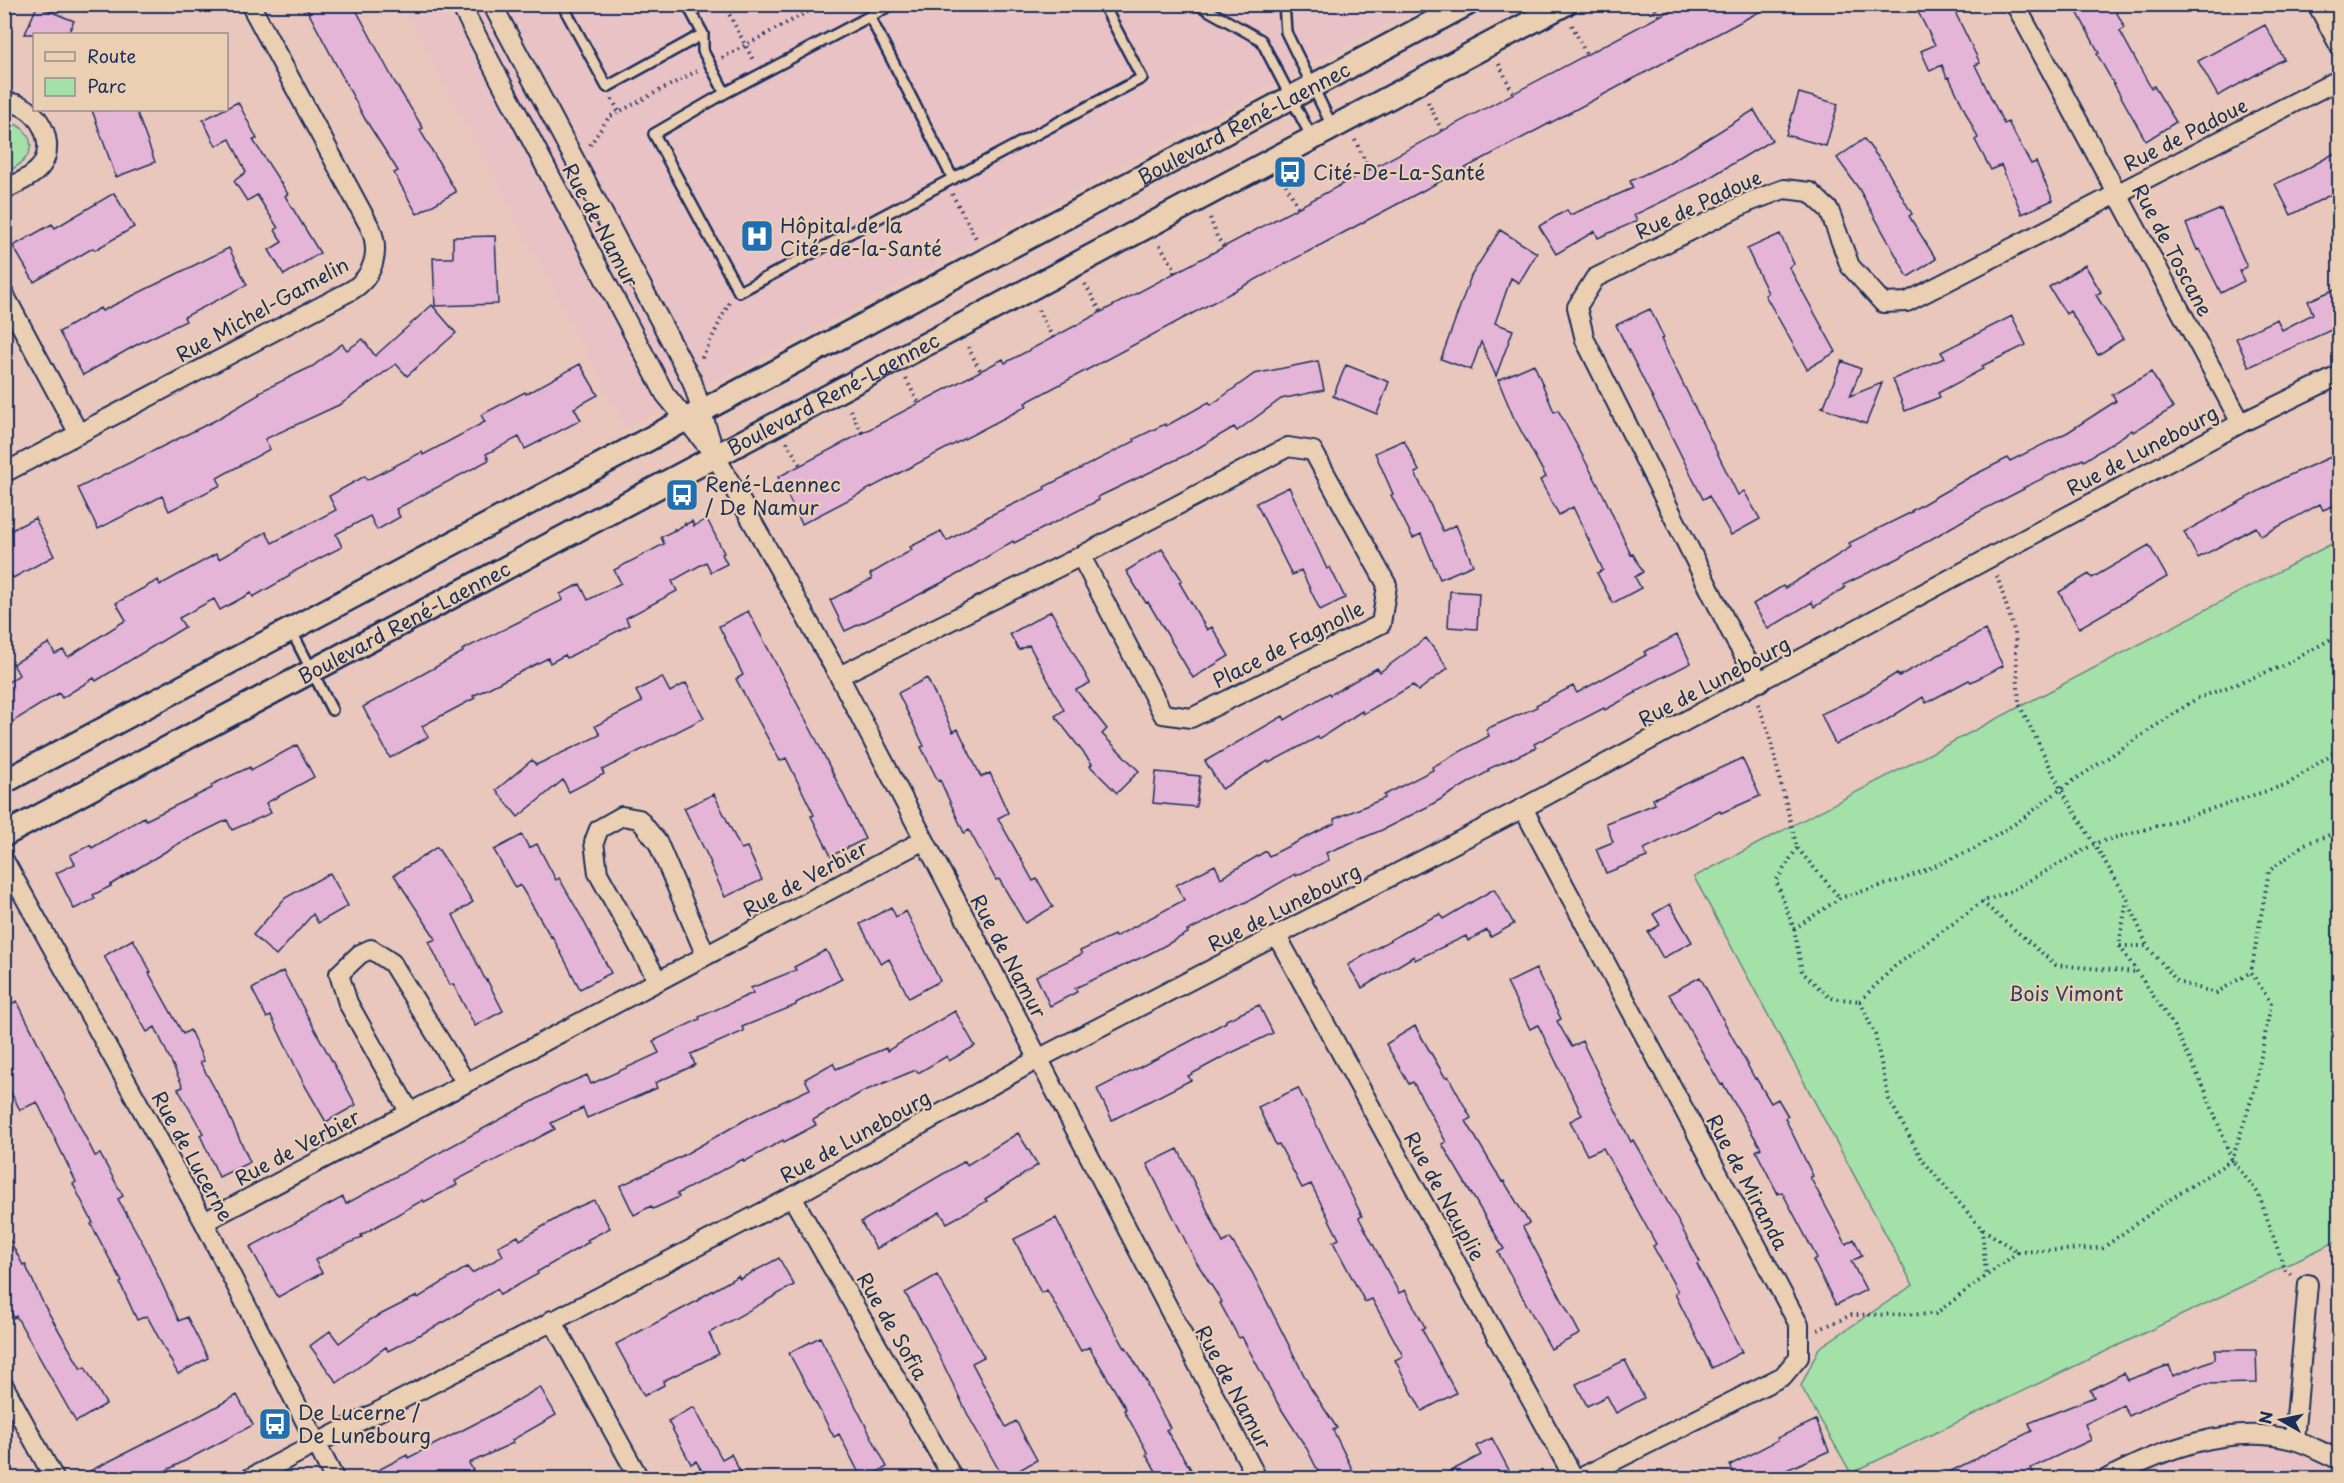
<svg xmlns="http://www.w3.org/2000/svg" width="2344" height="1483" font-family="'Playpen Sans',sans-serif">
<rect width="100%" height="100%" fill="#e9c7bd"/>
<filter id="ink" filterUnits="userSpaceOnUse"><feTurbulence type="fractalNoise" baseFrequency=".0167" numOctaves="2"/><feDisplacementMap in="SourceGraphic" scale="12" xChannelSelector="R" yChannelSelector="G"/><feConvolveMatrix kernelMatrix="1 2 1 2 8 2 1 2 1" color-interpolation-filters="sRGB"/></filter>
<g filter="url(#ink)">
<!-- built -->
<path fill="#e8c2c5" d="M403 5H1423L626 429Z
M2260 1435 2339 1460V1478H2108L2138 1462Z"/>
<!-- green -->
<path fill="#a4e1a8" stroke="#608883" stroke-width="1.5" d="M4 122C24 123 39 141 25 159 20 166 12 169 5 173Z
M2339 540V1240L1851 1473 1801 1386 1819 1348 1913 1285 1694 877Z"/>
<!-- building -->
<path fill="#e4b5d7" stroke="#1b2f5e" stroke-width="1.5" d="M304 4H353L394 81 423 128 420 130 456 192 417 214 394 173 398 171 365 119Z
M1682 4H1774L1343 233 1025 403 1027 406 802 524 778 477 1003 359 1005 363Z
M1914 4H1951L1980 63 1975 65 2004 124 2008 122 2031 164 2036 162 2053 200 2022 214 2001 165 1991 170 1975 140 1978 138 1949 77 1947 78 1942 65 1930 71 1921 51 1935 45Z
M2073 4H2112L2125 28 2120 31 2151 88 2154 86 2176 122 2146 141 2097 54 2099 53Z
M37 6 74 21 68 34H25Z
M2265 25 2284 59 2218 96 2198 61Z
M1799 93 1838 104 1826 146 1786 135Z
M238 102 257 139 253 140 288 194 285 196 320 253 284 275 269 250 282 242 275 230 278 228 257 195 247 201 234 181 246 172 230 139 216 146 203 120Z
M92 110H136L155 162 116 177Z
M1754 110 1772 140 1699 184 1634 215 1637 221 1598 238 1595 231 1556 254 1539 226 1567 210 1570 215 1633 188 1630 181 1668 163Z
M1864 139 1884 165 1912 214 1909 216 1936 259 1908 277 1859 189 1837 158Z
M2340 150V190L2291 215 2275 184 2303 171Z
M114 193 134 227 95 250 93 248 34 282 13 246 52 224 55 228Z
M2221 209 2247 267 2239 271 2244 281 2221 293 2199 249 2197 250 2186 224Z
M1500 230 1537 253 1519 283 1511 278 1495 323 1513 330 1496 376 1481 342 1471 370 1441 359 1471 276Z
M1780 234 1794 264 1789 267 1836 352 1807 369 1765 295 1768 293 1747 249Z
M495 236 498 304 435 306 433 258H453V237Z
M229 248 247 285 184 317 186 321 138 344 83 375 59 332 100 308 102 311Z
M2085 265 2101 292 2096 295 2123 339 2098 355 2070 311 2066 314 2049 287Z
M2340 287V326L2249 367 2236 338 2277 319 2282 330 2313 314 2308 301Z
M432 305 456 333 407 376 396 364 341 404 265 439 270 449 217 478 221 485 169 511 162 496 98 529 78 488 214 421 260 394 259 392 313 366 342 344 347 350 363 339 375 356Z
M1650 309 1664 338 1661 339 1738 495 1744 491 1760 519 1731 535 1709 496 1703 499 1616 325Z
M2012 316 2026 345 1982 366 1983 369 1938 393 1940 397 1905 411 1893 379 1945 358 1941 352Z
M1318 361 1324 390 1281 399 1237 431 1234 427 1186 455 1098 497 1099 500 1014 543 1013 541 962 572 890 610 845 631 830 600 872 579 870 574 912 550 910 547 941 531 947 541 991 515 1045 489 1044 487 1135 441 1134 439 1165 424 1166 426 1209 402 1211 405 1254 374Z
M1842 361 1861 369 1850 396 1882 383 1866 424 1822 407 1824 406Z
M580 364 598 395 574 408 581 420 525 449 519 437 486 454 489 460 396 509 400 517 377 530 370 516 336 534 342 547 289 574 290 576 253 597 251 593 220 610 214 599 179 618 185 627 96 681 94 678 62 698 59 693 4 727V685L19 675 13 664 49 643 55 654 63 650 68 657 126 620 116 603 158 580 160 585 216 554 219 559 266 532 272 543 336 510 329 496 365 476 367 480 422 452 423 455 485 422 481 415 525 392 526 394Z
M1534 364 1554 412 1558 410 1604 496 1631 555 1633 554 1643 572 1635 577 1641 588 1613 603 1597 573 1603 570 1573 507 1559 515 1540 480 1546 477 1513 416 1498 380Z
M1346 365 1389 382 1377 414 1333 396Z
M2151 372 2173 408 2133 432 2132 430 2084 461 2083 459 2023 488 2024 489 1967 518 1899 558 1843 585 1845 588 1814 607 1812 602 1768 629 1753 604 1783 586 1785 588 1851 547 1849 543 1912 512 1911 511 1970 477 2008 458 2010 461 2068 432 2116 401 2112 395Z
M1404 440 1419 471 1415 473 1443 531 1456 525 1473 565 1440 579 1421 534 1413 538 1391 495 1393 494 1375 453Z
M2340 453V503L2323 510 2320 504 2261 536 2256 527 2198 558 2184 532 2283 478Z
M1289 487 1327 569 1330 567 1345 598 1320 610 1301 570 1292 575 1256 503Z
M35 518 54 556 13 578 4 562V534Z
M707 519 724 553 722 554 727 564 711 572 706 562 672 581 677 591 626 618 629 625 567 658 565 655 550 663 548 658 473 696 475 698 422 726 428 737 390 758 363 707 463 652 462 650 563 600 560 594 580 584 588 600 621 583 614 570 664 544 661 537 692 521 694 526Z
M2149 545 2167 577 2079 628 2059 592 2089 574 2092 578Z
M1162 549 1182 580 1179 582 1207 630 1212 627 1229 656 1193 678 1148 602 1146 603 1126 571Z
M1450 591 1479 593 1477 629 1448 627Z
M748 611 817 741 865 839 831 856 811 816 814 815 786 758 780 761 736 679 743 675 719 626Z
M1051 611 1090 683 1076 690 1107 729 1102 734 1139 771 1117 793 1090 766 1092 764 1055 716 1064 710 1029 645 1019 650 1010 634Z
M1985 630 2003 666 1971 682 1969 680 1926 703 1923 697 1882 723 1835 744 1821 714 1858 697 1897 673 1899 676Z
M1677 635 1691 663 1636 691 1637 692 1605 710 1604 708 1534 744 1536 748 1488 769 1489 771 1429 806 1382 830 1326 853 1329 860 1296 876 1295 874 1254 898 1187 931 1188 933 1149 954 1075 988 1077 992 1050 1006 1036 976 1082 954 1080 951 1114 935 1115 937 1184 900 1176 885 1215 865 1221 878 1266 851 1269 856 1335 823 1334 819 1385 798 1384 795 1433 770 1432 767 1489 736 1486 729 1537 707 1536 705 1573 686 1577 693 1646 655 1644 652Z
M1426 638 1448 668 1418 691 1413 685 1363 714 1362 711 1319 739 1318 737 1269 763 1268 761 1222 789 1205 761 1283 716 1285 720 1329 693 1330 695 1377 668 1380 672Z
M662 677 670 692 686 683 704 718 602 770 604 774 569 792 563 780 518 817 496 790 532 760 536 765 600 735 595 726 642 702 636 691Z
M927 678 953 732 958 729 981 777 990 773 1008 813 998 818 1033 881 1037 879 1053 907 1025 923 999 879 996 880 969 830 964 833 940 780 938 781 921 747 924 746 898 693Z
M297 745 314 777 266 803 271 813 232 830 227 820 178 844 110 885 111 886 93 895 95 899 74 909 56 873 75 864 70 855 90 845 92 848 144 817 146 820 212 788 211 785 250 767 251 770Z
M1742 758 1760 796 1721 813 1720 811 1644 849 1647 857 1606 873 1596 849 1613 842 1606 823 1655 804 1653 799Z
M1156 772 1200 776 1196 807 1153 803Z
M714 794 741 849 747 847 762 880 725 897 710 864 711 863 684 808Z
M522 835 529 848 537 844 556 880 559 878 582 918 611 973 580 989 552 936 551 937 520 885 515 888 494 850Z
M437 847 473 902 453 915 486 981 487 980 503 1011 475 1026 453 984 450 985 429 942 436 939 394 875Z
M330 873 348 906 318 923 313 914 276 956 253 935 285 898Z
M1494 889 1514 924 1491 937 1487 930 1468 941 1466 936 1415 960 1414 956 1362 988 1348 965 1409 929 1440 914 1443 919Z
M1670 904 1692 942 1663 958 1648 932 1660 925 1653 914Z
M891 907 896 917 906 911 940 981 909 998 889 959 881 964 860 924Z
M133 939 151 972 149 973 183 1034 190 1030 204 1061 200 1062 225 1107 250 1162 219 1177 200 1135 203 1133 178 1089 183 1087 155 1027 147 1032 104 956Z
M826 950 842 979 796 1003V1005L742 1027 744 1031 691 1054 695 1065 655 1083 657 1088 587 1118 583 1108 551 1123 555 1129 455 1181 457 1185 424 1202 423 1200 361 1235 362 1237 315 1260 322 1273 278 1297 250 1247 343 1197 346 1204 559 1087 587 1075 591 1084 659 1053 653 1041 700 1019 699 1017 753 993 751 988 796 970 794 967Z
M1536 969 1561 1019 1557 1021 1572 1047 1582 1041 1631 1142 1633 1140 1651 1171 1700 1262 1697 1264 1742 1352 1712 1368 1675 1294 1678 1292 1653 1246 1656 1244 1603 1148 1587 1155 1570 1121 1582 1115 1538 1025 1530 1029 1507 983Z
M283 971 356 1105 326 1122 304 1084 271 1016 267 1018 252 989Z
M1700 977 1755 1079 1756 1078 1771 1103 1778 1099 1788 1116 1785 1118 1813 1176 1810 1177 1846 1244 1854 1239 1862 1256 1851 1261 1866 1290 1836 1305 1813 1260 1817 1258 1782 1192 1778 1194 1756 1151 1761 1148 1723 1084 1721 1085 1669 994Z
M17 1001 95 1156 100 1154 123 1196 118 1199 145 1247 179 1321 187 1317 208 1358 178 1374 147 1316 137 1320 120 1283 122 1282 91 1224 93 1223 73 1184 76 1182 37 1102 20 1110 4 1079V1074L12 1070 4 1054V1008Z
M1259 1005 1273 1033 1225 1056 1188 1076 1191 1080 1112 1120 1097 1089 1189 1042 1226 1022V1020Z
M955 1011 975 1046 949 1061 947 1056 918 1073 916 1070 862 1092 813 1120 816 1125 784 1142 783 1140 744 1162 743 1159 677 1194 679 1197 653 1209 651 1206 634 1215 620 1186 682 1156 752 1116 810 1089 805 1079 833 1063 836 1069 886 1048 887 1051Z
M1415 1026 1445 1077 1448 1076 1471 1118 1466 1121 1502 1182 1504 1181 1529 1223 1523 1227 1580 1334 1551 1349 1498 1252 1504 1249 1442 1144 1446 1142 1413 1082 1409 1084 1386 1044Z
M1298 1088 1362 1216 1359 1218 1399 1293 1405 1290 1425 1327 1422 1329 1456 1393 1422 1411 1395 1360 1403 1356 1372 1299 1365 1302 1333 1242 1339 1239 1311 1184 1302 1188 1279 1144 1276 1145 1258 1107Z
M1018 1133 1038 1165 985 1199 987 1201 947 1223 940 1212 876 1249 861 1222 965 1161 967 1165Z
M1178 1149 1223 1243 1230 1238 1252 1272 1310 1387 1337 1428 1333 1430 1357 1479H1322L1307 1449 1278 1404 1242 1337 1239 1338 1220 1303 1222 1302 1195 1260 1147 1164Z
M594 1200 610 1228 587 1240 589 1242 537 1272 538 1274 500 1295 497 1289 450 1319 388 1351 386 1347 337 1383 310 1346 330 1331 339 1343 370 1320 417 1296 418 1298 467 1267 472 1273 503 1256 498 1246 518 1236 520 1240 571 1210Z
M1056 1218 1094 1294 1125 1348 1126 1347 1148 1384 1147 1385 1170 1428 1166 1430 1192 1471 1180 1479H1161L1146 1455 1148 1454 1124 1410 1126 1409 1089 1347 1081 1351 1047 1290 1041 1293 1014 1239Z
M4 1230 23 1265 25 1264 44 1305 81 1369 85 1367 106 1404 76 1422 16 1316 14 1318 4 1297Z
M779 1258 794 1285 709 1333 719 1354 663 1381 664 1385 644 1396 616 1344 701 1299 700 1298 738 1276 740 1279Z
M937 1275 984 1357 972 1363 1006 1427 1016 1421 1037 1460 1004 1479 970 1419 926 1329 905 1293Z
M820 1337 887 1467 864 1479H862L839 1434 834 1437 789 1353Z
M2215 1350H2256L2257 1383 2202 1384 2157 1402 2129 1416 2123 1405 2085 1424 2091 1440 2031 1468 2036 1479H1935L2032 1431 2029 1423 2094 1397 2090 1390 2124 1373 2128 1380 2169 1365 2173 1376 2215 1359Z
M1625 1360 1644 1398 1616 1413 1607 1396 1587 1406 1576 1384Z
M540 1387 556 1415 512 1440 513 1443 469 1463 473 1470 457 1479H361L407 1455 408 1458 496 1413Z
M237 1395 253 1425 219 1443 150 1479H74L201 1415Z
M694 1407 722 1459 731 1454 744 1479H687L702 1471 696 1461 691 1464 668 1421Z
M1816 1420 1829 1451 1782 1472 1786 1479H1737L1730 1465 1778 1440 1777 1438Z
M1492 1438 1510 1472 1498 1479H1436L1481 1455 1476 1446Z"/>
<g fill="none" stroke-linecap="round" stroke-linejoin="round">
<!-- service casing -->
<g stroke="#1b2f5e" stroke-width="14">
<path id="service" d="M562 4 607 87 703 34 687 4
M893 4 725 93 654 134 739 292 1142 78 1103 4
M1197 4 1261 40 1312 138
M1284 4 1286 32 1333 128
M870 17 953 179
M703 34V51L725 93
M291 630 332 710"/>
</g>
<!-- minor casing -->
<g stroke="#1b2f5e" stroke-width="22">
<path id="minor" d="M460 4 665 394 709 448
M492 4 692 381 716 457 839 676 1257 1478
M2015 4 2241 423
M2317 4 2340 47
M4 103C33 100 57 137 43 163 36 176 17 183 4 190
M4 294 79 434
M4 473 352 290C374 276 380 252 371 229L250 4
M839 676 1081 556 1288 447 1313 451 1387 585 1381 624 1191 718 1163 714 1081 556
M1760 682 1735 640 1585 340 1577 307 1595 278 1749 202 1784 189 1810 192 1829 210 1850 266 1883 303 1907 302 2340 79
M1523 808 1799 1325V1357L1783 1376 1580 1478
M4 860 204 1222 334 1478
M1277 936 1574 1478
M658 981 598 873 594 842 599 829 622 816 639 819 658 843 706 956
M410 1113 348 1003 339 974 360 954 371 949 392 963 466 1083
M792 1197 953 1478
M204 1222 924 840
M552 1320 639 1478
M4 1386 54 1478
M2294 1440 2308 1284
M250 1478 792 1197 1038 1059 1523 808 2241 423 2340 375
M2108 1478C2162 1450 2230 1423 2293 1440 2309 1444 2325 1454 2340 1460"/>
</g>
<!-- tertiary casing -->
<g stroke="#1b2f5e" stroke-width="27">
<g id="tertiary">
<path id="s1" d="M4 782 1467 4"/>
<path id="s2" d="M4 835 1565 4"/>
</g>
</g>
<!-- path -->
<path stroke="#1b2f5e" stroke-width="4" stroke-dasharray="1.5 4.5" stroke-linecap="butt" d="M724 4 754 62
M1652 4 1659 16
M1572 25 1586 54
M722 58 822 4
M1499 64 1513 93
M612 99 619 112
M1428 102 1442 131
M1355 140 1369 169
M590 145 609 117 697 71
M1283 179 1298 207
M952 194 977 240
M1210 218 1217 237 1224 247
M1160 245 1173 266 1174 273
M1085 284 1101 312
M1038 310 1053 338
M968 347 980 370
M702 358 729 303
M906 379 918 402
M850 410 862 433
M787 442 800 465
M674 530 686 524
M1997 576 2015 633 2019 704 2061 789 2127 898 2147 946 2178 982 2216 993 2251 972
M1758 704 1768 731 1797 848 1840 898
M1797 848 1776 881 1794 929 1802 972 1830 998 1860 1001
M2127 899 2119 945 2173 1025 2205 1090 2232 1160 2258 1193 2285 1270 2293 1276
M1982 902 2056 965 2136 972
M1794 929 1840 898 1904 879 1974 849 2021 820 2061 789 2196 699 2283 666 2340 634
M2120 946H2147
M1860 1001 1894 967 1982 902 2007 893 2096 843 2168 823 2288 784 2340 748
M1982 1229 1986 1274
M2018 1252 2103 1248 2166 1202 2232 1160 2255 1088 2271 1003 2251 972 2269 871 2305 844 2340 831
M1818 1330 1851 1315 1935 1314 2018 1252 1982 1229 1923 1161 1889 1099 1875 1035 1860 1001"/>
<!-- service -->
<use href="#service" stroke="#ebcfb2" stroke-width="9"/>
<!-- minor -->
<use href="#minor" stroke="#ebcfb2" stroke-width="18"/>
<!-- tertiary -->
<use href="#tertiary" stroke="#ebcfb2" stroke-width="22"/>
</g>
</g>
<!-- icons -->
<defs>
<g id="bus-square" transform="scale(1.725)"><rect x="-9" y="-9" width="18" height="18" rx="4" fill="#1f6fb2" stroke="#ebcfb2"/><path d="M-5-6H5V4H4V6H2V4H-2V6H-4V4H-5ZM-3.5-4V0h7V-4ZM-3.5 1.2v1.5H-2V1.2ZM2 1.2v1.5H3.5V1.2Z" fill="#fff"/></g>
<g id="hospital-square" transform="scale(1.725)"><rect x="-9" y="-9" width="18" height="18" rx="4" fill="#1f6fb2" stroke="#ebcfb2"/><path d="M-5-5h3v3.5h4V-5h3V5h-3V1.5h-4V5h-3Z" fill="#fff"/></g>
</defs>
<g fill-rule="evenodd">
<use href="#bus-square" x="1290" y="172"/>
<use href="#hospital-square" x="757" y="236"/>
<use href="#bus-square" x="682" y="495"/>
<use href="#bus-square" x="275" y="1424"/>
</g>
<g text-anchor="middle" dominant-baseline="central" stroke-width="4.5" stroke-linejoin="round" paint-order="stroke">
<!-- street labels -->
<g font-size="20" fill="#1b2f5e" stroke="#ebcfb2">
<text stroke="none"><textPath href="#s1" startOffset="1404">Boulevard René-Laennec</textPath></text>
<text transform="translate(2185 134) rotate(-27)">Rue de Padoue</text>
<text transform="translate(1698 204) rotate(-25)">Rue de Padoue</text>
<text transform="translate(601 225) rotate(62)">Rue de Namur</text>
<text transform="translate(2173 250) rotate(62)">Rue de Toscane</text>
<text transform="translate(262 309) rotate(-29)">Rue Michel-Gamelin</text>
<text stroke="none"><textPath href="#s2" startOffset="939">Boulevard René-Laennec</textPath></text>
<text transform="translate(2142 450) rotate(-28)">Rue de Lunebourg</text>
<text stroke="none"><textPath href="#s2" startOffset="453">Boulevard René-Laennec</textPath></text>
<text transform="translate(1288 644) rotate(-27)">Place de Fagnolle</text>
<text transform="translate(1714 681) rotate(-28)">Rue de Lunebourg</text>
<text transform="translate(805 878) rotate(-28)">Rue de Verbier</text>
<text transform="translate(1284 907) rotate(-27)">Rue de Lunebourg</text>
<text transform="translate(1009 956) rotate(62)">Rue de Namur</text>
<text transform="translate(855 1136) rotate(-29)">Rue de Lunebourg</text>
<text transform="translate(297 1147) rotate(-28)">Rue de Verbier</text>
<text transform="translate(193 1156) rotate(61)">Rue de Lucerne</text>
<text transform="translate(1748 1182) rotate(62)">Rue de Miranda</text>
<text transform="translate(1445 1196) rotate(61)">Rue de Nauplie</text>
<text transform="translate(893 1326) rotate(60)">Rue de Sofia</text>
<text transform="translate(1234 1387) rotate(62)">Rue de Namur</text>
</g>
<!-- poi labels -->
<g font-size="20" fill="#1b2f5e" stroke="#ebcfb2" text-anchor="start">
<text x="1313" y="172">Cité-De-La-Santé</text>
<text x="780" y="225">Hôpital de la<tspan x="780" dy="23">Cité-de-la-Santé</tspan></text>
<text x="705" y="484">René-Laennec<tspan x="705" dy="23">/ De Namur</tspan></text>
<text x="298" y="1412">De Lucerne /<tspan x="298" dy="23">De Lunebourg</tspan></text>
</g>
<!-- park labels -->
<g font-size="20" fill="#294165" stroke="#ebcfb2">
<text x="2066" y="993">Bois Vimont</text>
</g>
</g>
<!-- margin -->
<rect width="2344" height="1483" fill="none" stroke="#ebcfb2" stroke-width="24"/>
<rect x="12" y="12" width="2320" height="1459" fill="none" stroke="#1b2f5e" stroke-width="2" filter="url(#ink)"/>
<!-- legend -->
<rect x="33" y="33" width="195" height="78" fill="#ebcfb2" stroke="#988f90" stroke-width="1.5"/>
<rect x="45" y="52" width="30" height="9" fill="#ebcfb2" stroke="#988f90" stroke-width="1.5"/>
<text x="87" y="63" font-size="18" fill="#1b2f5e">Route</text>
<rect x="45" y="78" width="30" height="18" fill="#a4e1a8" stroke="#988f90" stroke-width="1.5"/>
<text x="87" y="93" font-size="18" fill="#1b2f5e">Parc</text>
<!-- north arrow -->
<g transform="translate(2281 1420) rotate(279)" stroke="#ebcfb2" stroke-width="4.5" paint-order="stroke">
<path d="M0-4.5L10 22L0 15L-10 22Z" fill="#1b2f5e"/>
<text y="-9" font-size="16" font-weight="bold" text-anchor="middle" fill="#1b2f5e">N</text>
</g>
</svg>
